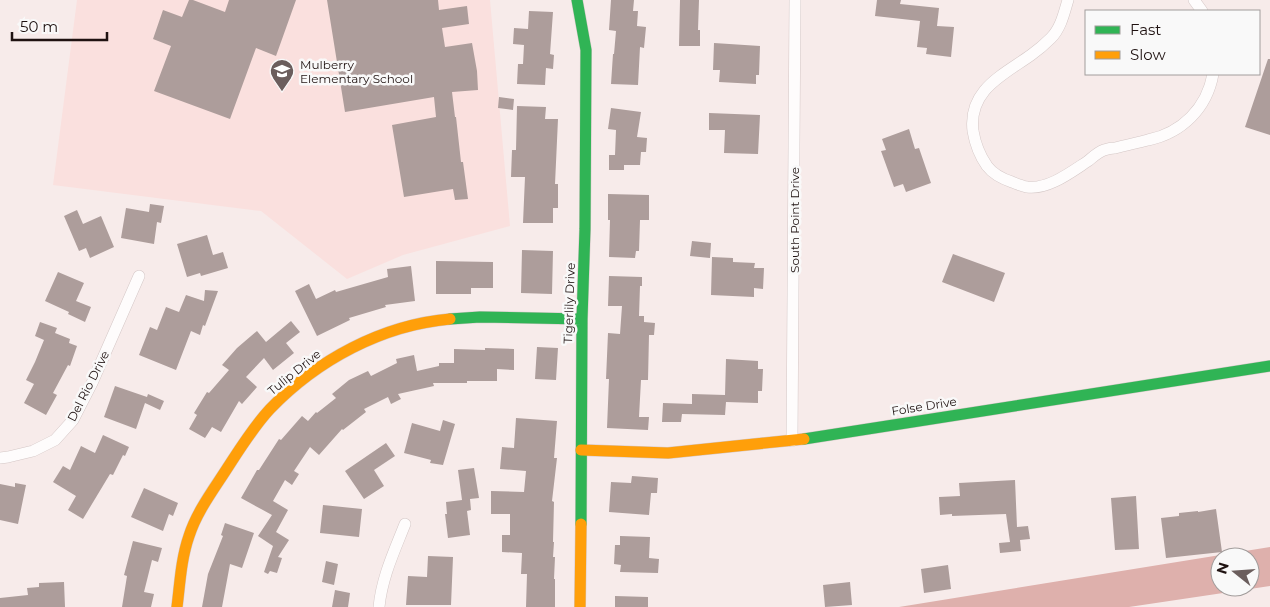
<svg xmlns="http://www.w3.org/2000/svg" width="1270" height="607" font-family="Montserrat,sans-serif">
<rect width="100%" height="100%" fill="#f7ebea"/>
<!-- built -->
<path fill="#fae0de" d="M77 0H490L510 226 403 255 347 279 261 211 53 185Z"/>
<!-- water -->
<path fill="#deb0ac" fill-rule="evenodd" d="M1270 547V586L1129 607H899ZM1220 557H1250V587H1220Z"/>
<!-- building -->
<path fill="#ad9d9b" d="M189 0H193L225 12 229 0H296L276 56 256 48 230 119 154 91 171 46 153 39 163 10 182 17Z
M327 0H438L439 10 467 6 469 24 442 28 445 47 472 43 477 71 478 90 452 92 455 117H456L461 162H463L468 199 455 200 453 189 404 197 392 125 436 117 434 97 345 112Z
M611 0H634L633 11H638L637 26 646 27 644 48 640 47 638 85 611 84 613 54H614L616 31 609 30Z
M680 0H699L698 30H700V46H679Z
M877 0H901L900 4 939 8 937 26 954 27 951 57 926 54 927 48 917 47 920 21 875 16Z
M529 11 553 12 550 54 554 55 553 69 546 68 545 85 517 84 518 64H523L524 45 513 44 514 28 528 29Z
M714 43 760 46 759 75H756V84L719 82 720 70H713Z
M1268 59H1270V135L1245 127Z
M499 97 514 99 513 110 498 108Z
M517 106 546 107 545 119H558L555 184H558V208H553V223H523L525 177H511L512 150H516Z
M611 108 641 112 637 137 647 138 646 152H641L640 165H624V170H609V155H615L616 130 608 129Z
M709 113 760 115 758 154 724 153 725 130H709Z
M909 129 915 149 919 148 931 183 906 192 903 184 894 187 881 151 886 150 882 139Z
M608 194 649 195V220H640L639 251H636L635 258 609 257 610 220H608Z
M150 204 164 206 161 223 157 222 154 244 121 238 126 208 149 212Z
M77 210 83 224 101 216 114 247 90 258 86 248 79 251 64 216Z
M207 235 213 255 223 252 228 268 201 276 200 273 187 277 177 244Z
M692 241 711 243 710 258 690 256Z
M522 250 553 251 552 294 521 293Z
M953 254 1005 273 994 302 942 282Z
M712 257 733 258V262L755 263 754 268H764L763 289 754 288V297L711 295Z
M436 261 493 262V288H471V294H436Z
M411 266 415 301 385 305 386 307 349 318 350 320 317 336 295 291 309 284 316 299 335 290 336 292 388 277 387 269Z
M58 272 84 283 76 301 91 307 85 322 68 314 69 312 45 301Z
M609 276 642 277V286H640L639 316H644V322L655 323 654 335H649L648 380H641L639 417H649L648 430 607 428 609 379H606L608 333 620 334 622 306H608Z
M205 290 218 291 205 326 203 325 200 335 191 331 176 370 139 355 150 327 157 330 166 307 179 312 186 295 204 301Z
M291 321 300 332 286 343 294 353 273 370 264 358 246 377 257 387 242 404 239 401 221 432 212 427 205 438 189 429 197 415 194 413 207 392 209 393 229 370 222 365 237 348 257 331 266 342Z
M40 322 57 328 55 333 70 339 69 343 77 346 70 366 68 365 53 393 57 395 46 415 24 403 34 384 26 380 35 362 44 340 35 336Z
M537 347 558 348 556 380 535 379Z
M485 348 514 349V370L497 369V381H467V383H433L434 386 398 394 401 399 391 404 388 397 364 409 366 412 343 430 342 429 319 455 310 447 294 471 299 474 292 485 285 480 273 501 288 510 276 532 289 540 278 557 282 558 277 573 270 571 268 574 264 572 273 546 258 536 272 515 241 498 257 470H259L279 439 281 440 302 416 308 421 316 412 317 413 336 398 332 394 349 380 368 371 371 376 397 363 396 359 414 355 417 371 439 366V363H454V349L485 350Z
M726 359 758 361V369H763L762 391H758V403L726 402 725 415 682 414 681 422H662L663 403 692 404V394L725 395Z
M115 386 147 397 148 394 164 401 160 410 145 403 136 429 104 417Z
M516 418 557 421 554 458H557L552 501 554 502 553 542H554L553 557H555L554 579H555V607H526L527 574H521L522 553 502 552V535H510V514H491V491L524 492 526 471 500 469 502 447 514 448Z
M443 420 455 424 443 465 430 463 431 460 404 453 412 423 440 431Z
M103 435 129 447 125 456 123 455 113 475 110 474 83 519 68 510 76 496 53 482 63 466 70 470 81 446 95 453Z
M386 443 395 456 374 470 384 486 364 499 345 471Z
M474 468 479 498 470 499 471 510 467 511 470 535 448 538 445 514H447L446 502 462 500 458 470Z
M632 476 658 478 657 493H651L649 515 609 512 611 482 631 483Z
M1015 480 1017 527 1028 526 1030 539 1020 540 1021 551 1000 553 999 543 1010 542 1006 514 952 516V514L940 515 939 497 960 496 959 483Z
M15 483 26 485 18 524 0 520V484L15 487Z
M144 488 178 503 173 516 169 514 163 531 131 517Z
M1136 496 1139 549 1115 550 1111 498Z
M323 505 362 509 359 537 320 533Z
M1216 509 1222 552 1166 558 1161 518 1179 516V513L1198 511V512Z
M225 523 254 533 242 568 230 564 222 607H202L208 574 223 536 221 535Z
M620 536 650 537 649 558 659 559 658 573 620 572 621 565 614 564 615 545H620Z
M133 541 162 548 158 562 152 560 144 592 154 594 151 607H122L127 576 124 575Z
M428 556 453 557 451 605H406L408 576 427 577Z
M326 561 338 564 334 585 322 582Z
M948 565 951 589 924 593 921 569Z
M64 582 65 607H0V598L28 595 27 588 39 587V583Z
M850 582 852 605 825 607 823 585Z
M335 590 350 593 348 607H332Z
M615 596 648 597V607H615Z"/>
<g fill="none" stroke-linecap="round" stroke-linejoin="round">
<!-- street casing -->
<g stroke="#d4c7c6" stroke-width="12">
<path id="street" d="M1068 0C1064 13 1061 28 1051 38 1045 44 1038 50 1031 55 1003 75 968 90 973 131 975 143 980 156 987 166 993 174 1003 179 1012 182 1017 184 1022 186 1027 187 1048 190 1071 172 1088 161 1093 157 1098 152 1104 150 1107 149 1112 148 1115 148 1126 145 1137 143 1148 140 1182 133 1207 108 1213 74
M1194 0 1202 11
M792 441 795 0
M0 458 8 457 33 451 55 440 73 420 92 383 139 276
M379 607C382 577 394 552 405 524"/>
</g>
<!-- fast casing -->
<g stroke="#d4c7c6" stroke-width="12">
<path id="fast" d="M577 0 586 50 585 229 582 319 581 524
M450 319 480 317 582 319
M804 439 1270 366"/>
</g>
<!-- slow casing -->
<g stroke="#d4c7c6" stroke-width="12">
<path id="slow" d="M581 450 668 453 804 439
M177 607C180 583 181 559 189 536 197 511 214 489 228 467 241 447 254 426 270 409 317 360 382 325 450 319
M580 607 581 524"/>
</g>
<!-- street -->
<use href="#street" stroke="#fefcfc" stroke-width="11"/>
<!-- fast -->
<use href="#fast" stroke="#30b455" stroke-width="11"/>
<!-- slow -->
<use href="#slow" stroke="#ff9f0a" stroke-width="11"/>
</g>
<!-- icons -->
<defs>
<g id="school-pin" transform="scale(1.25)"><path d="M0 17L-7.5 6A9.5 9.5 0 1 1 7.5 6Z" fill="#6b5e5d" stroke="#f9f9f9"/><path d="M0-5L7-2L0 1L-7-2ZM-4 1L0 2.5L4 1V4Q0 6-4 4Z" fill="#fff"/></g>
</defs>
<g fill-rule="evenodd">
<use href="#school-pin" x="282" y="71"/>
</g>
<g text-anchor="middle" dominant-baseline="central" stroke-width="5" stroke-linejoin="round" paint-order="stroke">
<!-- poi labels -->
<g font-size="12" fill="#1f1211" stroke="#f9f9f9" text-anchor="start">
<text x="300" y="64">Mulberry<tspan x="300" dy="14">Elementary School</tspan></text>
</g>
<!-- street labels -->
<g font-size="12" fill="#1f1211" stroke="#f9f9f9">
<text transform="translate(794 220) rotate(-90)">South Point Drive</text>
<text transform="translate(569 303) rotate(-88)">Tigerlily Drive</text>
<text transform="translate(294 372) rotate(-39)">Tulip Drive</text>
<text transform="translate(88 386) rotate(-63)">Del Rio Drive</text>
<text transform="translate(924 406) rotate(-9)">Folse Drive</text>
</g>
</g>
<!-- legend -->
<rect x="1085" y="10" width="175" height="65" fill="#f9f9f9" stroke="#a29d9c"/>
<rect x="1095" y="26" width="25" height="8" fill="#30b455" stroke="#a29d9c"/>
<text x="1130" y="35" font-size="15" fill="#1f1211">Fast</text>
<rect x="1095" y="51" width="25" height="8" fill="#ff9f0a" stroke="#a29d9c"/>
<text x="1130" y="60" font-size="15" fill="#1f1211">Slow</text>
<!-- north arrow -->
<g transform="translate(1235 572) rotate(287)"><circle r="24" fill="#f9f9f9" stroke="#a29d9c"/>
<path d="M0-4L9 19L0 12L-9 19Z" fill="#6b5e5d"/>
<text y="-8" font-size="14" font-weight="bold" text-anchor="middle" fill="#1f1211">N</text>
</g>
<!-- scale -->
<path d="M12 32v8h95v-8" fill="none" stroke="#1f1211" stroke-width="2.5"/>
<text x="20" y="32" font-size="15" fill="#1f1211" stroke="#f9f9f9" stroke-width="4" paint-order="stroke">50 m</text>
</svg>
